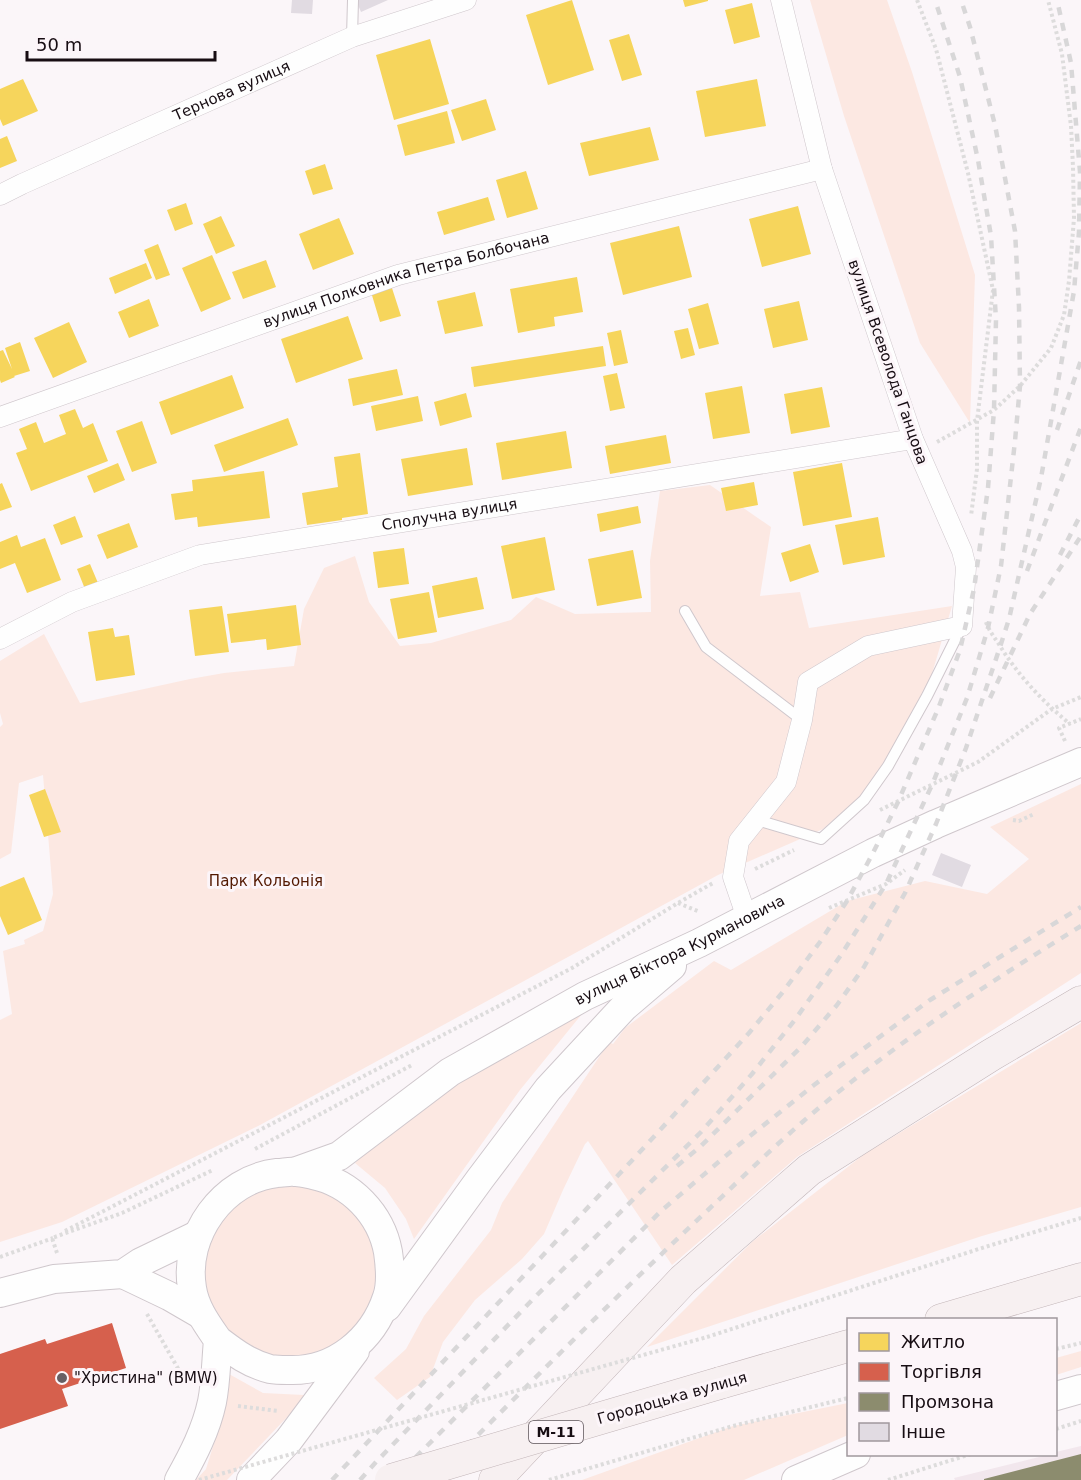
<svg xmlns="http://www.w3.org/2000/svg" width="1081" height="1480" font-family="'DejaVu Sans',sans-serif">
<rect width="100%" height="100%" fill="#fbf6f9"/>
<!-- built -->
<path fill="#f2e7ed" d="M1081 1446V1480H955L954 1478 1047 1455 1056 1454V1452Z"/>
<!-- green -->
<path fill="#fce8e2" d="M810 0H887L912 72 975 275 970 423 920 343 844 116Z
M710 485 771 527 760 596 800 592 809 628 952 606 926 694 878 781 823 829 718 875 260 1125 62 1222 0 1242V1020L12 1014 3 951 25 944 24 940 43 931 53 894 43 775 19 783 11 853 0 859V727L3 724 0 713V661L44 634 80 703 190 679 224 673 294 666 304 609 324 568 355 556 369 602 400 646 431 643 511 620 536 597 575 614 651 612 650 561 660 491Z
M1081 784V973L797 1157 672 1265 588 1141 585 1144 563 1190 544 1234 522 1259 475 1300 443 1342 430 1377 397 1400 374 1378 406 1349 424 1316 491 1230 502 1203 609 1042 613 1044 625 1028 714 961 731 970 847 901 925 881 987 894 1029 859 990 827Z
M586 1009 520 1090 414 1239 406 1219 385 1188 355 1163 419 1103Z
M1081 1023V1207L982 1236 647 1347 752 1242 863 1155Z
M204 1271a86 86 0 1 1 172 0a86 86 0 1 1-172 0Z
M1081 1351V1367L1056 1375V1358Z
M229 1374 263 1393 304 1395 291 1413 227 1480H196L206 1469 226 1405Z
M848 1403V1435L744 1480H582L733 1426Z"/>
<!-- homes -->
<path fill="#f6d55c" d="M572 0 594 70 548 85 526 15Z
M683 0H708V1L685 7Z
M752 3 760 37 734 44 725 10Z
M629 34 642 75 622 81 609 40Z
M430 39 449 104 394 120 376 55Z
M23 79 38 111 3 126 0 119V89Z
M757 79 766 126 705 137 696 91Z
M486 99 496 130 462 141 451 110Z
M447 111 455 143 405 156 397 125Z
M650 127 659 160 589 176 580 143Z
M7 136 17 161 0 168V139Z
M325 164 333 189 313 195 305 171Z
M526 171 538 209 507 218 496 180Z
M488 197 495 220 444 235 437 212Z
M186 203 193 224 175 231 167 210Z
M798 206 811 254 762 267 749 219Z
M221 216 235 246 216 254 203 224Z
M339 218 354 254 313 270 299 234Z
M679 226 692 277 623 295 610 243Z
M158 244 170 275 156 280 144 250Z
M212 255 231 299 201 312 182 268Z
M266 260 276 287 243 299 232 272Z
M146 263 152 278 115 294 109 278Z
M577 277 583 312 554 317 555 326 518 333 510 289Z
M391 285 401 316 380 322 371 292Z
M475 292 483 326 445 334 437 301Z
M149 299 159 326 129 338 118 312Z
M799 301 808 340 773 348 764 309Z
M708 303 719 344 699 349 688 309Z
M348 316 363 359 296 383 281 339Z
M69 322 87 362 53 378 34 338Z
M688 328 695 355 681 359 674 331Z
M621 330 628 363 614 366 607 333Z
M20 342 30 371 14 376 15 377 1 383 0 380V351L3 350 12 369 5 348Z
M603 346 606 366 474 387 471 367Z
M397 369 403 395 353 406 348 379Z
M617 373 625 408 610 411 603 376Z
M232 375 244 408 171 435 159 402Z
M742 386 750 433 713 439 705 393Z
M822 387 830 427 791 434 784 394Z
M466 393 472 417 440 426 434 402Z
M418 396 423 421 376 431 371 406Z
M75 409 83 428 93 423 108 461 31 491 16 453 27 449 19 429 36 422 44 443 66 434 59 415Z
M288 418 298 445 224 472 214 445Z
M142 421 157 463 132 472 116 431Z
M566 431 572 468 502 480 496 443Z
M666 435 671 463 610 474 605 446Z
M467 448 473 485 408 496 401 459Z
M360 453 368 514 342 518V520L307 525 302 493 338 487 334 457Z
M118 463 125 480 94 493 87 476Z
M842 463 852 517 803 526 793 472Z
M264 471 270 518 198 527 197 517 175 520 171 494 193 491 192 480Z
M754 482 758 505 726 511 721 488Z
M2 483 12 507 0 511V484Z
M638 506 641 523 600 532 597 514Z
M75 516 83 537 61 545 53 525Z
M878 517 885 557 843 565 835 525Z
M129 523 138 547 107 559 97 535Z
M17 535 21 547 45 538 61 580 27 593 15 563 0 569V542Z
M545 537 555 590 512 599 501 546Z
M810 544 819 572 790 582 781 553Z
M404 548 409 584 378 588 373 552Z
M633 550 642 598 597 606 588 559Z
M90 564 98 583 85 589 77 569Z
M477 577 484 609 438 618 432 586Z
M429 592 437 632 398 639 390 599Z
M296 605 301 645 267 650 266 639 231 643 227 614Z
M222 606 229 652 195 656 189 610Z
M113 628 115 637 129 635 135 675 96 681 88 632Z
M45 789 61 832 44 837 29 795Z
M24 877 42 920 8 935 0 916V887Z"/>
<!-- shops -->
<path fill="#d6604d" d="M112 1323 126 1368 62 1389 68 1406 0 1429V1354L45 1339 47 1344Z"/>
<!-- industry -->
<path fill="#8c8c6e" d="M1081 1454V1480H984V1479Z"/>
<!-- building -->
<path fill="#e1dbe2" d="M292 0H313L312 14 291 13Z
M356 0H388L361 12Z
M941 853 971 865 962 887 932 875Z"/>
<g fill="none" stroke-linecap="round" stroke-linejoin="round">
<!-- lane casing -->
<g stroke="#cfc7cc" stroke-width="12">
<path id="lane" d="M352 37 353 0
M685 611 706 647 802 720
M757 820 821 839 864 800 888 766 927 696 962 626"/>
</g>
<!-- street casing -->
<g stroke="#cfc7cc" stroke-width="21">
<g id="street">
<path id="s1" d="M0 195 22 184 352 37 466 0"/>
<path id="s2" d="M0 417 398 275 822 169"/>
<path id="s3" d="M0 639 72 602 200 555 913 439"/>
<path d="M747 918 733 877 739 841 786 782 802 720 808 682 868 646 962 626 966 567 962 551 913 439 822 169 781 0"/>
</g>
</g>
<!-- secondary casing -->
<g stroke="#cfc7cc" stroke-width="30">
<g id="secondary">
<path id="s4" d="M297 1171 339 1156 450 1072 585 996 699 943 873 853 936 824 1081 762"/>
<path d="M123 1274 169 1296 200 1314"/>
<path d="M0 1293 54 1279 123 1274 141 1262 197 1235"/>
<path d="M387 1307 480 1179 548 1089 624 1007 672 966"/>
<path d="M1056 1396 1081 1389"/>
<path d="M179 1480C193 1455 206 1430 212 1402 216 1382 216 1361 218 1340 207 1324 195 1308 192 1288 183 1235 223 1179 277 1173 283 1173 290 1171 295 1172 301 1172 308 1174 313 1175 351 1183 381 1214 388 1252 390 1266 392 1283 387 1297 373 1340 334 1372 288 1370 282 1370 276 1370 270 1369 250 1364 235 1353 218 1340"/>
<path d="M251 1480 288 1441 355 1351"/>
<path d="M796 1480 856 1454"/>
</g>
</g>
<!-- primary casing -->
<g stroke="#c2b5b8" stroke-width="33">
<path id="primary" d="M941 1320 1081 1279
M720 1383 848 1346
M495 1480 683 1280 809 1170 991 1055 1081 1002"/>
</g>
<!-- path -->
<path stroke="#dddcdc" stroke-width="4" stroke-dasharray="3 3" stroke-linecap="butt" d="M917 0 936 49 968 173 993 290 977 421V469L971 516
M937 442 994 410 1020 386 1051 348 1064 315 1069 281 1074 218 1073 167 1071 126 1062 54 1048 0
M986 622C989 631 995 638 1000 646 1018 675 1043 702 1070 724
M1065 741 1059 728 1081 719
M880 810 978 762 1052 709 1081 697
M1013 820 1019 821 1034 814
M755 869 794 850
M678 903 700 912
M829 908 886 884 905 870
M255 1149 412 1065
M65 1231 572 968 678 903 713 883
M57 1253 52 1238 122 1213 213 1170
M0 1257 53 1238
M147 1314 188 1386
M707 1337 985 1247 1081 1218
M1056 1349 1081 1343
M238 1406 278 1411
M1056 1429 1081 1421
M549 1480 733 1426 848 1398
M888 1480 971 1454"/>
<!-- lane -->
<use href="#lane" stroke="#fefefe" stroke-width="10"/>
<!-- street -->
<use href="#street" stroke="#fefefe" stroke-width="20"/>
<!-- secondary -->
<use href="#secondary" stroke="#fefefe" stroke-width="28"/>
<!-- primary -->
<use href="#primary" stroke="#f7f0f1" stroke-width="32"/>
<!-- rail -->
<path stroke="#d8d7d8" stroke-width="4.5" stroke-dasharray="8 8" stroke-linecap="butt" d="M1057 430 1081 360
M1060 555 1081 514
M1027 571 1081 427
M990 698 1030 614 1081 536
M677 1166 701 1146 802 1046 837 1005 864 967 905 893 936 824 966 748 1000 647 1009 619 1041 478 1074 291 1079 232 1080 172 1071 63 1057 0
M332 1480 638 1154 749 1033 782 993 820 942 847 901 873 853 898 802 938 709 960 650 974 589 988 488 994 410 996 320 991 236 978 160 960 77 935 0
M360 1480 377 1461 537 1295 701 1132 752 1074 794 1021 841 955 886 884 932 785 967 698 988 628 1001 566 1015 441 1020 386 1019 307 1015 231 995 125 970 27 961 0
M393 1480 661 1211 735 1148 814 1085 930 1000 1081 907
M433 1480C524 1389 614 1298 708 1210 752 1168 797 1124 846 1086 920 1027 1000 976 1081 926"/>
<!-- primary-bridge casing -->
<g stroke="#c2b5b8" stroke-width="33" stroke-linecap="butt">
<path id="primary-bridge" d="M391 1480 720 1383"/>
</g>
<!-- path-bridge -->
<path stroke="#dddcdc" stroke-width="4" stroke-dasharray="3 3" stroke-linecap="butt" d="M199 1480 707 1337"/>
<!-- primary-bridge -->
<use href="#primary-bridge" stroke="#f7f0f1" stroke-width="32"/>
</g>
<!-- markers -->
<circle fill="#675f64" stroke="#fcf5f9" stroke-width="2" cx="62" cy="1378" r="6"/>
<g text-anchor="middle" dominant-baseline="central" stroke-width="6" stroke-linejoin="round" paint-order="stroke">
<!-- shield labels -->
<rect fill="#fcf5f9" stroke="#5c5358" stroke-width="1.5" x="529" y="1421" width="54" height="22" rx="4.5"/>
<g font-size="14" font-weight="bold" fill="#170d13">
<text x="556" y="1432">М-11</text>
</g>
<!-- street labels -->
<g font-size="15" fill="#170d13" stroke="#fcf5f9">
<text stroke="none"><textPath href="#s1" startOffset="254">Тернова вулиця</textPath></text>
<text stroke="none"><textPath href="#s2" startOffset="429">вулиця Полковника Петра Болбочана</textPath></text>
<text transform="translate(888 362) rotate(71)">вулиця Всеволода Ганцова</text>
<text stroke="none"><textPath href="#s3" startOffset="470">Сполучна вулиця</textPath></text>
<text stroke="none"><textPath href="#s4" startOffset="444">вулиця Віктора Курмановича</textPath></text>
<text transform="translate(672 1398) rotate(-16)">Городоцька вулиця</text>
</g>
<!-- park labels -->
<g font-size="15" fill="#521800" stroke="#fcf5f9">
<text x="266" y="881">Парк Кольонія</text>
</g>
<!-- poi labels -->
<g font-size="15" fill="#170d13" stroke="#fcf5f9" text-anchor="start">
<text x="74" y="1378">"Христина" (BMW)</text>
</g>
</g>
<!-- legend -->
<rect x="847" y="1318" width="210" height="138" fill="#fcf5f9" stroke="#a0989d" stroke-width="1.5"/>
<rect x="859" y="1333" width="30" height="18" fill="#f6d55c" stroke="#a0989d" stroke-width="1.5"/>
<text x="901" y="1348" font-size="18" fill="#170d13">Житло</text>
<rect x="859" y="1363" width="30" height="18" fill="#d6604d" stroke="#a0989d" stroke-width="1.5"/>
<text x="901" y="1378" font-size="18" fill="#170d13">Торгівля</text>
<rect x="859" y="1393" width="30" height="18" fill="#8c8c6e" stroke="#a0989d" stroke-width="1.5"/>
<text x="901" y="1408" font-size="18" fill="#170d13">Промзона</text>
<rect x="859" y="1423" width="30" height="18" fill="#e1dbe2" stroke="#a0989d" stroke-width="1.5"/>
<text x="901" y="1438" font-size="18" fill="#170d13">Інше</text>
<!-- scale -->
<path d="M27 51v9h188v-9" fill="none" stroke="#170d13" stroke-width="3"/>
<text x="36" y="51" font-size="18" fill="#170d13" stroke="#fcf5f9" stroke-width="4.5" paint-order="stroke">50 m</text>
</svg>
